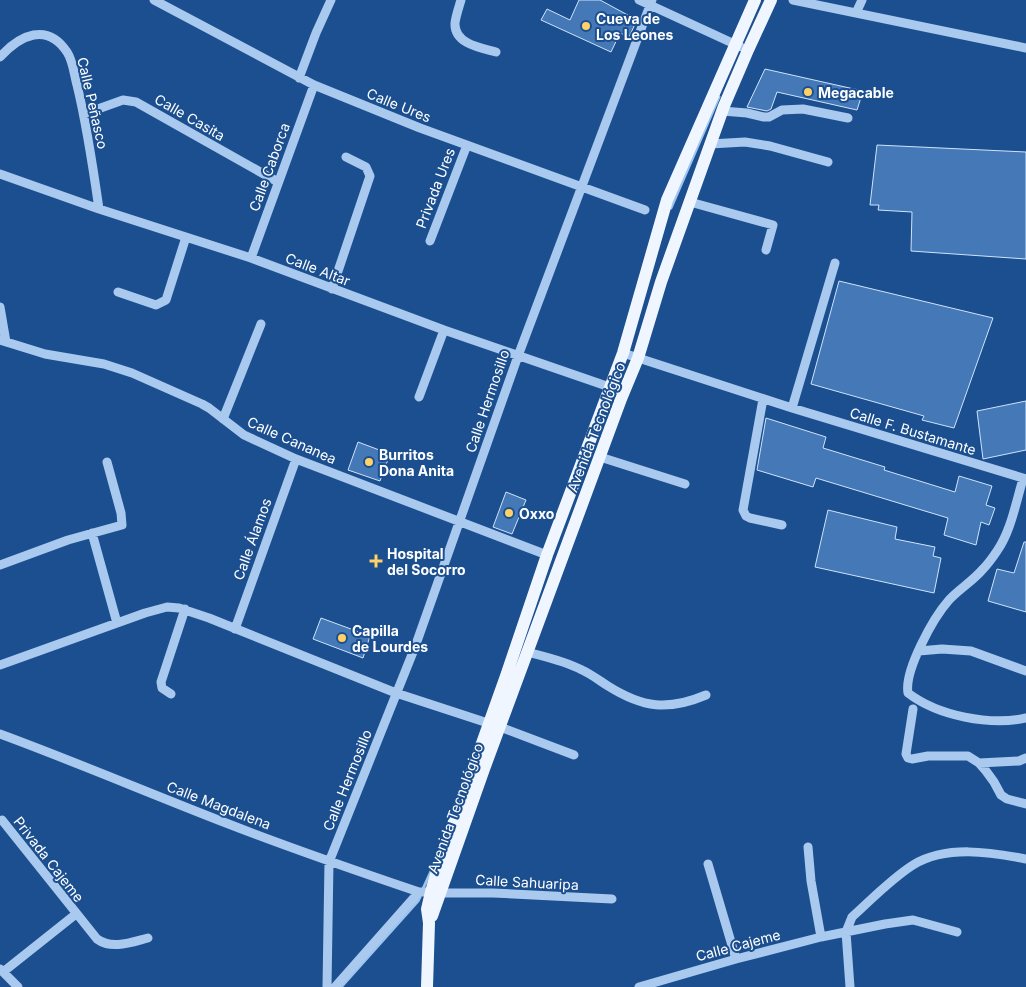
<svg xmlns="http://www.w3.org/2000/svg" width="1026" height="987" font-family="Inter,sans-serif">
<rect width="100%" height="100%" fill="#1b4f8f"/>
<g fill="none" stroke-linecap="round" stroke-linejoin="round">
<!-- stream -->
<path stroke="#9cc4f0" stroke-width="3" d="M671 208 719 97
M422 891 432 869
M342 986 418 901 420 897"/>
</g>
<!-- building -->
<path fill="#4478b7" stroke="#cfe3fa" d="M579 0H600L637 20 629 37 620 33 611 52 541 20 547 9 570 20Z
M765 69 863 91 857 110 777 92 771 109 767 111 747 107Z
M877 145 1026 152V259L911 251 912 212 878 210 879 205H870Z
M839 281 993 318 954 428 922 420 924 416 811 384Z
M1026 401V450L983 459 977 411Z
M766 418 826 437 823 448 885 467 884 470 955 492 959 476 992 486 986 505 995 508 989 525 981 522 976 545 944 535 948 518 816 478 813 487 757 470Z
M358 442 390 454 380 481 348 470Z
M506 492 526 500 512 534 493 527Z
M828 510 897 527 895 539 935 547 933 556 941 558 934 593 815 567Z
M1024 542H1026V612L988 601 997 569 1014 573Z
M321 618 370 636 363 658 313 639Z"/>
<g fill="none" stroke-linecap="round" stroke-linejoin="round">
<!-- minor -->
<path stroke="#a9c9ee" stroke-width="9" d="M154 0 314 85 420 128 645 210
M461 0C459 7 456 15 455 23 454 44 481 48 496 52
M639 0 741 47
M793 0 1026 48
M856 13 862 0
M0 57C20 35 47 22 67 52 73 61 74 74 77 85 87 126 93 167 99 209
M299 78 316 33 331 0
M722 111 747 113 764 117H769L782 110 803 109 848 118
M84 114 123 100 136 102 278 182
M710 144 745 142 770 146 828 162
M0 174 99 209 251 258 444 330 624 392
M690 202 773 225 766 250
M430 241 467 145
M251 258 314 85
M332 289 370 176 366 167 346 157
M118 292 156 305 166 300 186 237
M0 307 6 342
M0 340 45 354 104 364 132 373 202 404 209 408 244 435 296 459 547 555
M623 353 792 408 1026 479
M419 397 444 330
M763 399 743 510 746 516 750 518 782 525
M792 408 835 263
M223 419 261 324
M600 457 685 484
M1023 479C1016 502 1011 531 997 551 993 557 988 564 983 569 973 581 959 589 949 600 933 618 904 671 908 693 938 716 990 726 1026 718
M92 533 117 623
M0 565 68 540 122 525 121 513 107 462
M235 629 296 459
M919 651 942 649 971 651 1026 671
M527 652C546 657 565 661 582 670 591 674 600 681 608 686 643 708 668 711 706 695
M0 665 145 613 167 607 179 608 209 618 396 693 500 727 574 755
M171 694 162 688 161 682 185 609
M913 709 906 754 908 758 912 759 928 756H968L979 763 986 771 994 782 1001 795 1007 799 1026 804
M0 734C76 762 151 794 226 823 290 848 354 870 419 892H431
M979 763 1019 761 1026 758
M2 820 97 939C112 950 132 942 148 938
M808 847 811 881 821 937
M708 864 736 959
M441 893H493L612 899
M0 969 18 987
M3 972 76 914
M327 987 329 862 415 647 518 356 652 0
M335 987 419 892
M639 987 736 959 821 937 885 924 913 920 957 932
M850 987 846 932 852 917C872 899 891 879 913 865 946 845 990 852 1026 859"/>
<!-- major -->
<path stroke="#f0f6ff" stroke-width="12" d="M432 916 484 769 621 399 638 358 661 282 724 106 748 50 771 0
M427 987 429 923 427 909 431 892 440 861 506 676 547 555 623 353 667 200 755 0"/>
</g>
<!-- markers -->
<g fill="#ffd166" stroke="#1b4f8f" stroke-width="2">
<circle cx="586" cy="26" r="5"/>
<circle cx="808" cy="92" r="5"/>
<circle cx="369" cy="462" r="5"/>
<circle cx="509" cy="513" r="5"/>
<path d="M373.5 553.5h5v5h5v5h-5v5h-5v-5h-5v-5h5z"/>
<circle cx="342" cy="638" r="5"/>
</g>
<g text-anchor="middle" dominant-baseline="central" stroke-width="4" stroke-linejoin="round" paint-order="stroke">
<!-- poi labels -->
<g font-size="14" font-weight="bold" fill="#fff" stroke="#1b4f8f" text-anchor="start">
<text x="596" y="18">Cueva de<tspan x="596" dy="16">Los Leones</tspan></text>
<text x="818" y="92">Megacable</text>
<text x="379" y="454">Burritos<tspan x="379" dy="16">Dona Anita</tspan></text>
<text x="519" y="513">Oxxo</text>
<text x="387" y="553">Hospital<tspan x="387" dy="16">del Socorro</tspan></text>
<text x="352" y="630">Capilla<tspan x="352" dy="16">de Lourdes</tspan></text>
</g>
<!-- street labels -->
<g font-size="14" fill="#fff" stroke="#1b4f8f">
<text transform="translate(93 103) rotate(77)">Calle Peñasco</text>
<text transform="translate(399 105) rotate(22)">Calle Ures</text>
<text transform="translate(190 117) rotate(30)">Calle Casita</text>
<text transform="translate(269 167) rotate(-70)">Calle Caborca</text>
<text transform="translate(435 188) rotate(-69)">Privada Ures</text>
<text transform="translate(318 269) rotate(21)">Calle Altar</text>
<text transform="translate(487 401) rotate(-71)">Calle Hermosillo</text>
<text transform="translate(596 427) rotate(-69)">Avenida Tecnológico</text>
<text transform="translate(913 431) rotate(17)">Calle F. Bustamante</text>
<text transform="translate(292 440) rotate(24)">Calle Cananea</text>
<text transform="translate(252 539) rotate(-70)">Calle Álamos</text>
<text transform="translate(347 780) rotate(-68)">Calle Hermosillo</text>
<text transform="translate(219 805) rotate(21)">Calle Magdalena</text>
<text transform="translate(455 808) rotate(-70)">Avenida Tecnológico</text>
<text transform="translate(49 859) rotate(52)">Privada Cajeme</text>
<text transform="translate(527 882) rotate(3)">Calle Sahuaripa</text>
<text transform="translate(738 945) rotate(-15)">Calle Cajeme</text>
</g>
</g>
</svg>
